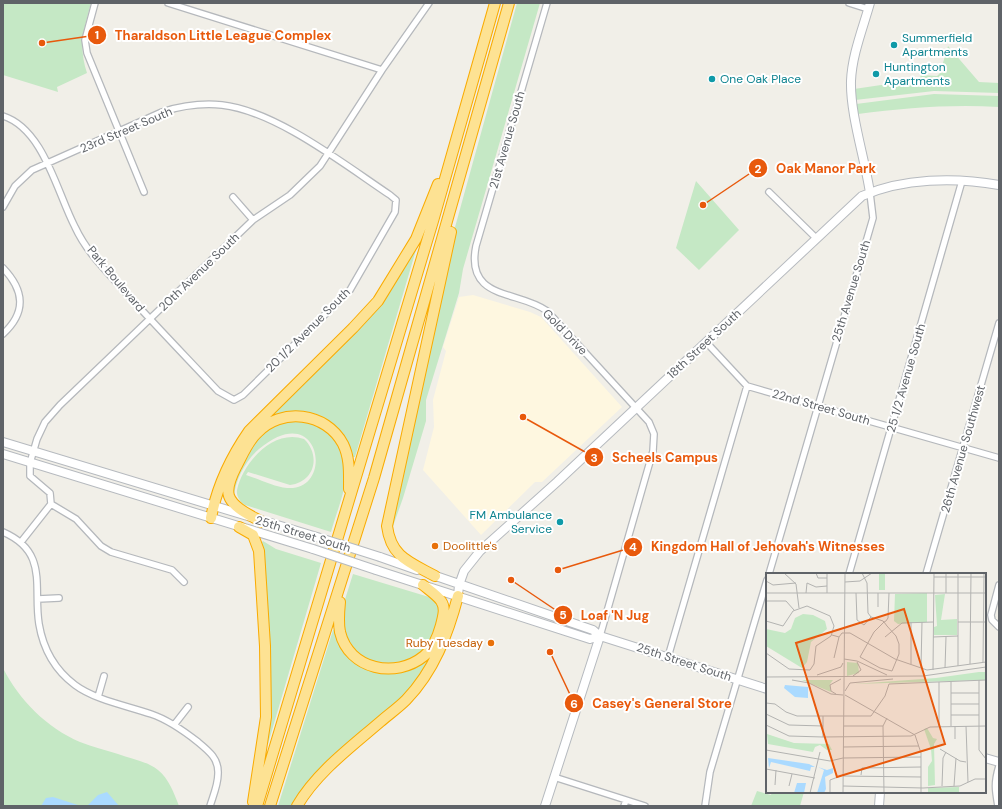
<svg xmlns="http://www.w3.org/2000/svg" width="1002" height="809" font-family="'DM Sans',sans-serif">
<rect width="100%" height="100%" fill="#f1efe8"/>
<!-- commercial -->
<path fill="#fef7e0" d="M473 295 530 312 541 317 622 407 542 482H535L481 535 423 470 434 427 433 400 446 351 443 347 459 297Z"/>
<!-- green -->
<path fill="#c5e8c5" d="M3 3H91C84 29 78 46 87 73L57 87 58 92 3 75Z
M517 3H540L463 269 459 293 426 400V421L403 498 392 529 389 526 452 238Z
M948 46 979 82 999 83V93L934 91 855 100 854 89 915 80 920 78 921 75 937 76 940 73Z
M934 94 999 96V107C951 104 905 108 858 114L856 104Z
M696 181 739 230 699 270 676 248Z
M413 249 416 250 355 457H351L315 417 260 426 337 348Z
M291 420C297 421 304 420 310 422 333 428 349 454 346 477 344 495 336 514 331 532L245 505C240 502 236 496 237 490 243 462 274 428 304 439 321 455 315 482 290 485L248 472 246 475C259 479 274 487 287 488 335 492 321 397 259 449 246 460 235 480 234 497H232L233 483 249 449 269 427Z
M263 541 276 549 321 563 268 744H265L266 649 262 542Z
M353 574 429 597 436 602 440 613 430 643 415 660 388 667 359 657 343 633 342 609Z
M333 630H336C342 639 352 660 360 666 374 676 397 675 411 669 419 665 426 660 432 655L407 693 292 806H278Z
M3 668C19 700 47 728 80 742 93 747 106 750 118 754 131 759 147 761 158 770 169 779 174 793 179 806H3Z
M757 791 771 795 772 792H804L800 806H751Z"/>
<!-- water -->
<path fill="#aadaff" d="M107 792 119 806H87L98 795Z
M53 797 81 806H41L46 798Z"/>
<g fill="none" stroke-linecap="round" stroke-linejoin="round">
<!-- street casing -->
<g stroke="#b5b8bc" stroke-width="8">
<path id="street" d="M95 3 85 40 87 53 144 192
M168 3 382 70
M547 3 476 246C465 301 519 290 547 311L649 422 654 434 653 451 600 636
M849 3 868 9
M3 116C44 129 57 193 75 227 87 253 108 273 127 294 157 327 188 359 218 391L234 400 243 395 350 290 395 212 396 200 390 195C345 165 276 111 222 105 202 103 181 106 162 112L32 170 15 186 3 207
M769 192 816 238
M233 197 253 220
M3 268C24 290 27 312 3 334
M706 342 747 386 999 458
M51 504 76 519 101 546 111 552 172 570 184 582
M3 532C49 552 33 587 39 624 43 648 55 670 75 685 95 700 128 706 151 714 169 720 184 731 198 742 209 751 219 759 218 774 218 785 213 796 210 806
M21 542 51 504 50 493 30 476V463L37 439 45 422 60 405 253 220 290 195 320 166 382 70 429 3
M769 574 873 218 870 193
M849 574 962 181
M926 574 999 323
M999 585 991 615 992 620 999 627
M38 599 59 598
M668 657 747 386
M98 697 104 676
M174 725 188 707
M554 777 645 806
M624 806 626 800
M705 806 710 772 767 580
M998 806C995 789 994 783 999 766"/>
</g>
<!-- secondary casing -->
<g stroke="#b6babf" stroke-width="10">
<path id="secondary" d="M870 3C863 28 852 55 851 81 850 114 865 159 870 193
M3 442 317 537
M3 454 313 549
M380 557 417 570
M376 570 590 639 600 636
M430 574 593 630 600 636 767 689
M458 596 459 585 464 571 480 551 557 482 862 196C903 178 955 177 999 185
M985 758 999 762
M545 806 600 636
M879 806 880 792"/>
</g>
<!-- highway casing -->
<g stroke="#f9ab00" stroke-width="12">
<path id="highway" d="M211 518C217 486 231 457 249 431L353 328 378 301 416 239 438 184
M262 522C252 516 233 508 229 496 226 487 232 475 236 467 242 456 248 441 257 433 281 407 326 412 343 444 350 458 349 473 349 489
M239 527 253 535 259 551 265 646 266 717 253 802
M435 576C409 562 391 557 387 526L451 232
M340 602C339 612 338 622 340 632 349 670 396 679 424 656 434 648 438 636 441 625 443 617 446 608 441 601 437 595 429 590 423 585
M257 806 433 221 495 3
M270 806 374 478 509 3
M297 806C317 772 351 747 380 722 388 715 398 708 406 700 434 671 448 634 458 596"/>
</g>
<!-- street -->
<use href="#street" stroke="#fff" stroke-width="5.5"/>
<!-- secondary -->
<use href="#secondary" stroke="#fff" stroke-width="8"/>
<!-- highway -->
<use href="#highway" stroke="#fde293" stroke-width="10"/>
<!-- secondary-bridge casing -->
<g stroke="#b6babf" stroke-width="10" stroke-linecap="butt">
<path id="secondary-bridge" d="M317 537 380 557
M313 549 376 570"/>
</g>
<!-- secondary-bridge -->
<use href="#secondary-bridge" stroke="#fff" stroke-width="8"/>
</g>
<!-- markers -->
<g fill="#0f9aa8" stroke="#fff" stroke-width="1.5">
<circle cx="894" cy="45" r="4"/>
<circle cx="876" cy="74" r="4"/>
<circle cx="712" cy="79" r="4"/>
<circle cx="560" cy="522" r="4"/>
</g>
<g fill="#e8710a" stroke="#fff" stroke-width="1.5">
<circle cx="435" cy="546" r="4"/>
<circle cx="491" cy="643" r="4"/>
</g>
<g text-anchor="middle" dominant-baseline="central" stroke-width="4" stroke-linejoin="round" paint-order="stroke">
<!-- culture labels -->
<g font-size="12" fill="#0d838f" stroke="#fff" text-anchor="start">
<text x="902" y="38">Summerfield<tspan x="902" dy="14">Apartments</tspan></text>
<text x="884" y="67">Huntington<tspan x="884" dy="14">Apartments</tspan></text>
<text x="720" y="79">One Oak Place</text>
<text x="552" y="515" text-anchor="end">FM Ambulance<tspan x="552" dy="14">Service</tspan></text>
</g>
<!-- street labels -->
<g font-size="12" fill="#5f6368" stroke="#fff">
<text transform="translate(126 130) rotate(-23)">23rd Street South</text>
<text transform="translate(507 140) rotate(-74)">21st Avenue South</text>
<text transform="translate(199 272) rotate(-44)">20th Avenue South</text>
<text transform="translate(116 279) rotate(50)">Park Boulevard</text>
<text transform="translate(851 291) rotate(-73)">25th Avenue South</text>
<text transform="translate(308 330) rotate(-45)">20 1/2 Avenue South</text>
<text transform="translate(565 332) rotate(46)">Gold Drive</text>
<text transform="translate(704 344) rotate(-43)">18th Street South</text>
<text transform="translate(906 378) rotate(-74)">25 1/2 Avenue South</text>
<text transform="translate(821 407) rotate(16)">22nd Street South</text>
<text transform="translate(963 449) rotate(-74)">26th Avenue Southwest</text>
<text transform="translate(303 534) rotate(17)">25th Street South</text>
<text transform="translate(684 662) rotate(18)">25th Street South</text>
</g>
<!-- food labels -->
<g font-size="12" fill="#c56008" stroke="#fff" text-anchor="start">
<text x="443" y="546">Doolittle's</text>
<text x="483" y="643" text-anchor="end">Ruby Tuesday</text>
</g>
</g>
<!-- overview -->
<g transform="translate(766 573)">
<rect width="220" height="220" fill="#f1efe8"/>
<path d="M113 0H119V17H113ZM161 20V49L132 51 128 48 129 21ZM179 21 175 47 191 46V62H168V54L171 53 169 22ZM37 41 47 42 59 48 61 56 45 69 41 89 36 95 0 73V56L19 60 25 56 29 45ZM81 89 92 90 93 100 81 103ZM213 99H220V107L88 111 170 105ZM36 107H67L64 111 65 119ZM161 155 167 165 171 166 168 171 169 212 162 213V194L166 188 165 176 158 156ZM1 161 28 170 63 171 66 177H61L54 172 49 174 47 179 2 171ZM193 214V220H162V215Z" fill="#c5e8c5"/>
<path d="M19 112 42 114V125L29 124 18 115ZM2 185 43 191 49 194H45L44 198 5 189 3 195ZM52 194 61 197 67 195V200L59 204 60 216 58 220H51L58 197ZM31 210H40L38 220H28Z" fill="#aadaff"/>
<path fill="none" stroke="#b3b3b1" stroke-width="1" d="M18 0 30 11 33 35M50 0 52 5H61M96 0 101 10 102 40 105 44 117 48 118 49 121 53 130 63 133 71V81L126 98 114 95 94 84 108 59 118 49 120 48 122 45 123 20M168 4H220M0 8 7 12 30 10M79 9 94 8 106 0M0 20H220M40 20 41 10 50 14 61 13M61 20V0M90 20 91 47 98 52 105 44M112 20V34M180 20V0M0 28H20L28 37M0 48 17 53 27 38 41 33 64 43 68 53 65 63 50 73 48 91 44 97 23 96 0 80M192 49H220M66 62 73 64 76 60H84L129 86 161 97 220 89M119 64 136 50 167 49M167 64 192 63M68 85 73 64M78 86 91 88 121 102M217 89 218 0M145 91V49M204 91 205 0M192 93V0M155 94 156 49M179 95 180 64M167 97 168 0M51 102 75 94 77 90M87 103 95 97 91 89M0 104 157 103 220 94M26 107 43 110 65 121 77 122M213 107V177L220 186M79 118 84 110 127 106M185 120H213M70 121 65 118 64 112 75 106M79 122 149 162 155 180V220M0 130 9 131 20 139 31 143H105L119 123 123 111 220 107M185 131H213M0 141 23 152 57 153M185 142H213M0 152 23 163 57 164 145 163 164 154 220 153M78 153H117M173 153V109M185 153V108M189 153V166M200 153 202 209M57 164V143M77 174 153 173M174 176 194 188 200 189M0 177 64 188 77 185 155 184M0 196 49 205M95 202 96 195 155 194M77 203 155 204M9 212 10 197M23 213 26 201M77 213 157 215 194 213 209 206H220M176 213 177 185 180 179M188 213 190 185M44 220 54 179M64 220V207L77 202M77 220 79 0M118 220 117 153 121 145"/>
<path fill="#e8590c" fill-opacity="0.15" stroke="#e8590c" stroke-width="2" d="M138 36 179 171 71 204 30 70Z"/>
<rect width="220" height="220" fill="none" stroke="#5f6368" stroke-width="2"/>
</g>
<!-- callouts -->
<path fill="none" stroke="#e8590c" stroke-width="1.5" d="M42 43L97 35M703 205L758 168M523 417L594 457M558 570L633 547M511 580L563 615M550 652L574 703"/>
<g fill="#e8590c" stroke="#fff" stroke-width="1.5">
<circle cx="42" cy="43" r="4"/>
<circle cx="703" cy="205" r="4"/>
<circle cx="523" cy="417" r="4"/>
<circle cx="558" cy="570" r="4"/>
<circle cx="511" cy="580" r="4"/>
<circle cx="550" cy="652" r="4"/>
<circle cx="97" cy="35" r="10"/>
<circle cx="758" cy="168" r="10"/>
<circle cx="594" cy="457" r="10"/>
<circle cx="633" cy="547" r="10"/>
<circle cx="563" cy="615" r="10"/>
<circle cx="574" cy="703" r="10"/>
</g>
<g font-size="12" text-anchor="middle" font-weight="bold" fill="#fff">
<text x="97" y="39">1</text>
<text x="758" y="173">2</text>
<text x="594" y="462">3</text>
<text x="633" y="551">4</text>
<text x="563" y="619">5</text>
<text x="574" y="708">6</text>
</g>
<g font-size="13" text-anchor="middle" font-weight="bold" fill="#e8590c" stroke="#fff" stroke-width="4" stroke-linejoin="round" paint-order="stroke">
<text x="223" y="40">Tharaldson Little League Complex</text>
<text x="826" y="173">Oak Manor Park</text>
<text x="665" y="462">Scheels Campus</text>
<text x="768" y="551">Kingdom Hall of Jehovah's Witnesses</text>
<text x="615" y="620">Loaf 'N Jug</text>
<text x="662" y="708">Casey's General Store</text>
</g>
<!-- border -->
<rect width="1002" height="809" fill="none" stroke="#5f6368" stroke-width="8"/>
</svg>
